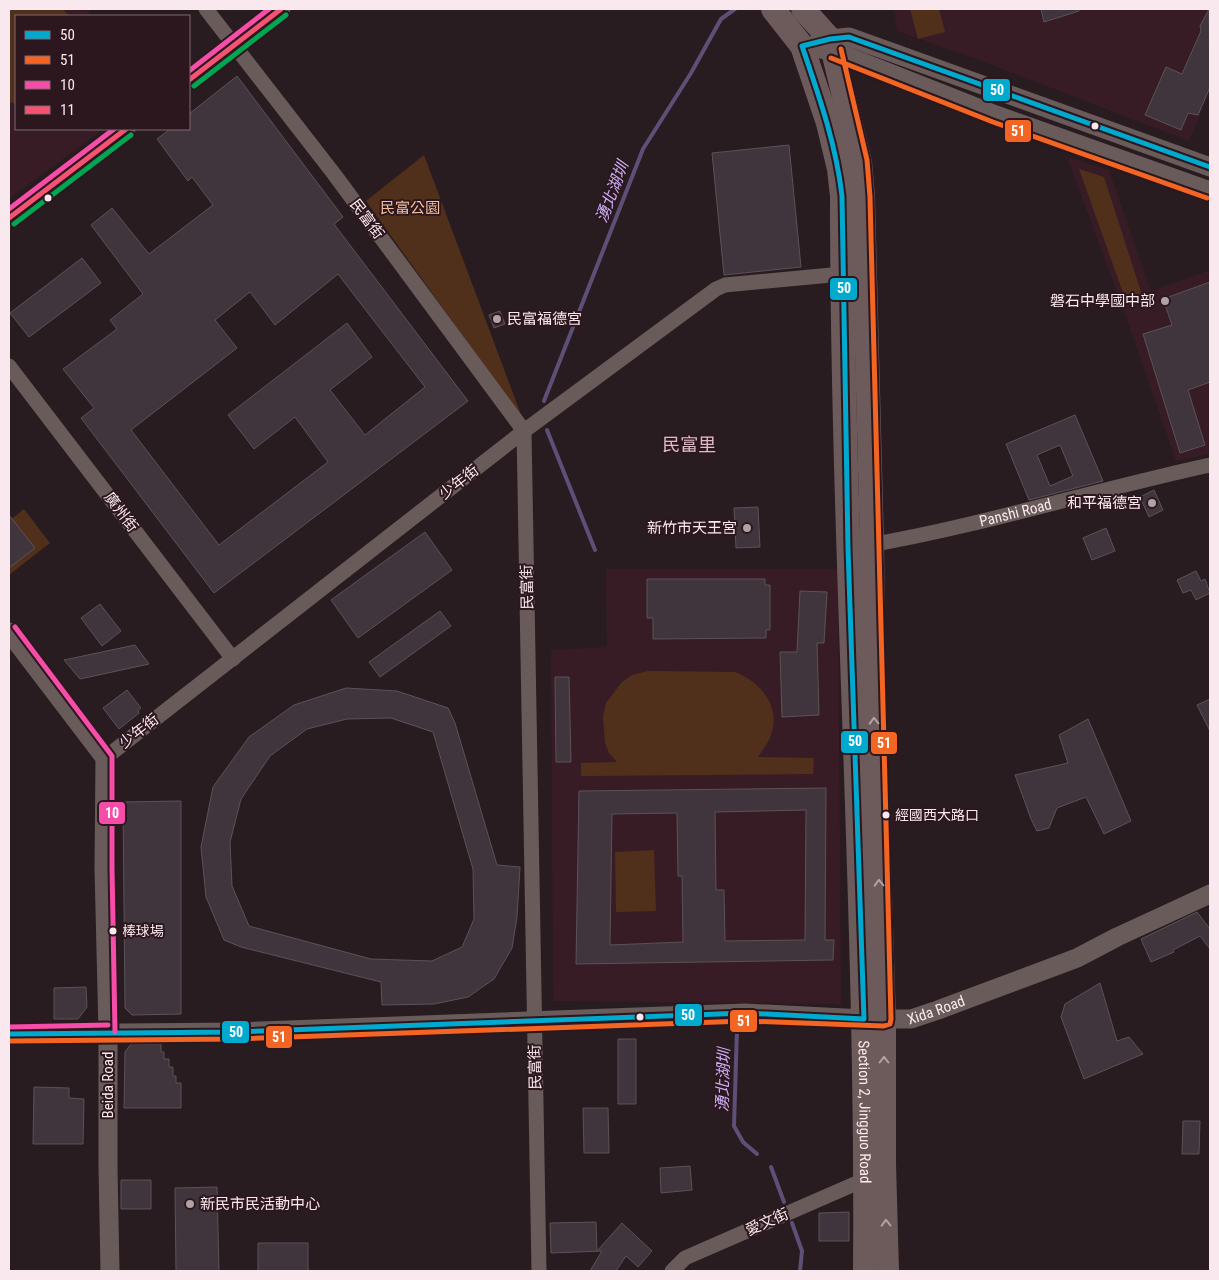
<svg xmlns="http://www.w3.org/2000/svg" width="1219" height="1280" font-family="'Roboto Condensed','Noto Sans TC',sans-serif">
<rect width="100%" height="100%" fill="#281c20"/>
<!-- built -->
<path fill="#371c26" d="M9 9H86L92 16H16V129H103L9 199Z
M896 9H1210V92L1189 141 979 60 897 31 894 11Z
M1067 157 1109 170 1151 291 1210 270V454L1176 461 1124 311Z
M606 569H838L841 1004 553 1001 551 650 607 647Z"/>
<!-- green -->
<path fill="#50301b" d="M9 9H63L69 16H16V104L9 102Z
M910 9H939L945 32 918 39Z
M424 155 523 420 366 201Z
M1079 169 1104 177 1143 298 1127 304Z
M24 509 50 543 9 575V521Z
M648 671 735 672C763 683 783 709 769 740 766 746 761 752 758 757L814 758 813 774 581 776V763L617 762 609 753 605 743 603 716 606 703 622 682 632 675Z
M654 850 656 911 616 912 615 852Z"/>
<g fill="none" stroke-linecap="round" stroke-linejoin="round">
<!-- stream -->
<path stroke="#5e4f76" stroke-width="4" d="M544 401 643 149 691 73 721 19 735 9
M547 430 595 550
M737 1029 734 1126 743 1142 757 1154
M771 1167 784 1202
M792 1223 802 1251 800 1271"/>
</g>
<!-- building -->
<path fill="#41353d" stroke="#5b5257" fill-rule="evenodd" d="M1041 9H1079V11L1044 22Z
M1209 9 1210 87 1198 115 1188 113 1181 130 1145 115 1166 67 1182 74 1201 31 1200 26Z
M237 76 343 217 334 224 468 401 214 593 81 418 94 408 63 369 117 329 110 320 143 294 91 225 112 208 149 254 213 205 192 177 188 181 157 139 170 129H189V114ZM338 274 425 387 365 435 330 390 372 357 347 323 228 415 254 449 295 417 328 462 219 545 131 430 237 348 215 320 250 292 275 325Z
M789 145 801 267 724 275 712 153Z
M82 258 101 283 29 337 10 313Z
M1210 282V382L1188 390 1205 445 1180 453 1143 334 1172 325 1163 299Z
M500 311 505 324 494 328 489 315Z
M1075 415 1103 481 1029 500 1006 444ZM1060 445 1073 476 1050 486 1037 455Z
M1154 490 1163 510 1149 517 1140 497Z
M758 507 760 547 736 548 734 508Z
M9 515 35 548 9 568Z
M1106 528 1115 551 1092 560 1083 538Z
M425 532 452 570 358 638 331 600Z
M1196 571 1201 581 1205 579 1210 593 1196 600 1191 590 1183 593 1177 580Z
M647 579H765V585H770V630H766V638L653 639V618H647Z
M800 591 827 592 824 643H817L819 715 782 717 780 652H797Z
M100 604 121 631 102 646 81 618Z
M440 611 451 626 380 677 369 662Z
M135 645 149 664 80 679 64 660Z
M555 677H569L571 762H556Z
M346 688 397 691 448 708 455 723 497 865 520 867 517 917 512 948 494 979 468 997 434 1004 382 1005 381 982 241 947 224 940 206 897 201 847 213 787 249 737 294 705ZM391 718 433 732 473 869 474 919 462 947 432 961 371 959 249 926 232 886 230 842 241 799 270 756 307 729 347 719Z
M127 690 141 708 138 710 139 713 119 729 103 708Z
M1210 699V731L1197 705Z
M1088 719 1131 821 1104 834 1086 797 1057 808 1049 828 1037 831 1031 819 1015 775 1068 763 1059 735Z
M826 788 825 940H834L833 960 576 964 579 791ZM806 810 805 940 725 941 724 890H716L715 812ZM677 813 678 876H682L683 942 610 945 612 814Z
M181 801V1014L132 1015 125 1008 123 802Z
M1197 912 1210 929V949L1200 936 1173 950 1174 952 1151 962 1141 939Z
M1100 983 1117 1041 1129 1037 1143 1054 1084 1079 1061 1017 1065 1004Z
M86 987 87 1007 78 1019H54V988Z
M618 1039H636V1104H618Z
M131 1044H161V1052H164V1059H169V1067H173V1076H176V1083H181V1108H124L125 1052Z
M34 1087 69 1088V1098L84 1099 83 1144H33Z
M583 1108H608L609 1153H584Z
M1183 1121H1200L1199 1154H1182Z
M690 1166 692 1190 661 1193 660 1168Z
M121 1180H151V1209H121Z
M217 1187 219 1271H176L175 1188Z
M849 1212V1241H819V1213Z
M596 1222 597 1251 622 1223 652 1251 638 1267 626 1256 616 1271H590L602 1251 551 1253 550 1223Z
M258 1243H308V1271H258Z"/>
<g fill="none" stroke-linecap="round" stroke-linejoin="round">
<!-- minor -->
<g stroke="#695b5a" stroke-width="15">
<path d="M206 9 334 174 524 431 539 1271"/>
<path d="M9 366 233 659"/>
<path id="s1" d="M864 546C981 526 1094 490 1210 465"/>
<path d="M105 758 524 431 716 289 725 285 842 274"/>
<path d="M672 1271 685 1258 866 1179"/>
</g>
<!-- tertiary -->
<g stroke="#695b5a" stroke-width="19">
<path d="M818 42 830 39 849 37 1210 167"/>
<path d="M802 46 834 51 996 115 1210 191"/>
<path d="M189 80 281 9"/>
<path d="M9 218 126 129"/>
<path d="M9 632 105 758 104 868 108 1032V1168L110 1271"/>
<path id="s2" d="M9 1034 236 1032 745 1013 864 1019H911L938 1010 1077 958 1117 937 1210 894"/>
</g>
<!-- primary -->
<g stroke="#6d5b5c" stroke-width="24">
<path id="s3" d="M773 9 802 46 828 123 839 169 842 196C842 555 868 913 865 1271"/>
<path d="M803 9 830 39 860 162 863 197 872 544 874 703 884 1019V1163L887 1271"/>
</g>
<!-- bus-1 casing -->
<g stroke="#2d171f" stroke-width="9">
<path id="bus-1" d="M9 1034 236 1032 745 1013 864 1019 848 548 842 196C836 144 819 96 802 46L830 39 849 37 1210 167"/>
</g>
<!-- bus-2 casing -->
<g stroke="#2d171f" stroke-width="9">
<path id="bus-2" d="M831 58 993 122 1207 198
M9 1041 236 1039 745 1021 884 1026 890 1024 891 1019 870 197 867 160 841 49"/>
</g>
<!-- bus-3 casing -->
<g stroke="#2d171f" stroke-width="9">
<path id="bus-3" d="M189 71 269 9
M9 209 114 129
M15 627 112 756V868L115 1032
M9 1027 108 1025"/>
</g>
<!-- bus-4 casing -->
<g stroke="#2d171f" stroke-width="9">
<path id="bus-4" d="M189 80 281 9
M9 218 126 129"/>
</g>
<!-- bus-5 casing -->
<g stroke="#2d171f" stroke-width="9">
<path id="bus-5" d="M194 86 286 15
M14 224 131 135"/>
</g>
<!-- bus-1 -->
<use href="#bus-1" stroke="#00a9ce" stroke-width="5"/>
<!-- bus-2 -->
<use href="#bus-2" stroke="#f26522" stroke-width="5"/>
<!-- bus-3 -->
<use href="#bus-3" stroke="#f54da8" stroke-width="5"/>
<!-- bus-4 -->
<use href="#bus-4" stroke="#f65372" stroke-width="5"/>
<!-- bus-5 -->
<use href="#bus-5" stroke="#00a651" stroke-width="5"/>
</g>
<!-- one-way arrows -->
<defs><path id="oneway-chevron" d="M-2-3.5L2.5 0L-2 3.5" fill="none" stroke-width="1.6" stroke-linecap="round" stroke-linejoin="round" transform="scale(1.25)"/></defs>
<g stroke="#b3a2a4">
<use href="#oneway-chevron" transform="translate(874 721) rotate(-92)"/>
<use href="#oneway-chevron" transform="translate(879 883) rotate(-92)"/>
<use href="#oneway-chevron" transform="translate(884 1060) rotate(-90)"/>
<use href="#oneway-chevron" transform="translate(886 1223) rotate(-91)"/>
</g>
<!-- markers -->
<g fill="#f9e8ed" stroke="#2d171f" stroke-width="2">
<circle cx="1095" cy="126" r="4.5"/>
<circle cx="48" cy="198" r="4.5"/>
<circle cx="886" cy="815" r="4.5"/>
<circle cx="113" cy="931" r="4.5"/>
<circle cx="640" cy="1017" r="4.5"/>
</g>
<g fill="#b0a1a5" stroke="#2d171f" stroke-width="2">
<circle cx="1165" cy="301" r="5"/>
<circle cx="497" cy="319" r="5"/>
<circle cx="1152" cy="503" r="5"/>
<circle cx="747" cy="528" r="5"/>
<circle cx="190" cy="1204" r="5"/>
</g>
<g text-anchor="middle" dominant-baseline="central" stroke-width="4" stroke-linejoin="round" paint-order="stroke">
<!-- bus labels -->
<g font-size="14" fill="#f9e8ed" stroke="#2d171f" text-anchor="start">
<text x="895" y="815">經國西大路口</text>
<text x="122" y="931">棒球場</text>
</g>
<!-- park labels -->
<g font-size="15" fill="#f6c09c" stroke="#2d171f">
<text x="410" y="208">民富公園</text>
</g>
<!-- street labels -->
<g font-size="15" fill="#f9e8ed" stroke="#2d171f">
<text transform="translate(367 219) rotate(53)">民富街</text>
<text transform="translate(459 482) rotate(-38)">少年街</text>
<text transform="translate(121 512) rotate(53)">廣州街</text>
<text stroke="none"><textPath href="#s1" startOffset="155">Panshi Road</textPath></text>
<text transform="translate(527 587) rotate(-91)">民富街</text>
<text transform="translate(139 731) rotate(-38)">少年街</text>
<text stroke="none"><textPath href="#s2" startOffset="929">Xida Road</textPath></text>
<text transform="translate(535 1067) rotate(-91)">民富街</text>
<text transform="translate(108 1085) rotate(-90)">Beida Road</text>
<text stroke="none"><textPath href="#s3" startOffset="1119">Section 2, Jingguo Road</textPath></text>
<text transform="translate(767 1222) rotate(-24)">愛文街</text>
</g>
<!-- poi labels -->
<g font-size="15" fill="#f9e8ed" stroke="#2d171f" text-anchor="end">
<text x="1155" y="301">磐石中學國中部</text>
<text x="507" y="319" text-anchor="start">民富福德宮</text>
<text x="1142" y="503">和平福德宮</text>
<text x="737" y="528">新竹市天王宮</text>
<text x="200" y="1204" text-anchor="start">新民市民活動中心</text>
</g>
<!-- water labels -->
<g font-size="16" font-style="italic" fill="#c8b0f5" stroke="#2d171f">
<text transform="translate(612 192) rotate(-69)">湧北湖圳</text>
<text transform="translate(723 1080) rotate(-88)">湧北湖圳</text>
</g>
<!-- quarter labels -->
<g font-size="18" fill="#dcbdc7" stroke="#2d171f">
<text x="689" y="444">民富里</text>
</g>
</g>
<g stroke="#2d171f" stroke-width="2">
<rect x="982" y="78" width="29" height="24" rx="5" fill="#00a9ce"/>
<rect x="1004" y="119" width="28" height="24" rx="5" fill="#f26522"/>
<rect x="829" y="277" width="29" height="24" rx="5" fill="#00a9ce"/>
<rect x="840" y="730" width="29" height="24" rx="5" fill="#00a9ce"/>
<rect x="870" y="731" width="28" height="24" rx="5" fill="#f26522"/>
<rect x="98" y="801" width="28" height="24" rx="5" fill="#f54da8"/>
<rect x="674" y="1003" width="29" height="24" rx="5" fill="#00a9ce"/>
<rect x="729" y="1009" width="29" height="24" rx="5" fill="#f26522"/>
<rect x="221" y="1020" width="29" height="24" rx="5" fill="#00a9ce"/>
<rect x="265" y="1025" width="28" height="24" rx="5" fill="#f26522"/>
</g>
<g font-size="14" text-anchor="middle" font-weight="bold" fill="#fff">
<text x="997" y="95">50</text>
<text x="1018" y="136">51</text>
<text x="844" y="293">50</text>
<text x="855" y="746">50</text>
<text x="884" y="748">51</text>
<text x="112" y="818">10</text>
<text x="688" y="1020">50</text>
<text x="744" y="1026">51</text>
<text x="236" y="1037">50</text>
<text x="279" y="1042">51</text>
</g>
<!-- border -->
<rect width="1219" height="1280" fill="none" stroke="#f9e8ed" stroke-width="20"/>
<!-- legend -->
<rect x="15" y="15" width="175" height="115" fill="#2d171f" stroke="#7f6b71"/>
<rect x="25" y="31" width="25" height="8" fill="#00a9ce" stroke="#7f6b71"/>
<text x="60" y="40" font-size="15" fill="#f9e8ed">50</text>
<rect x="25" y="56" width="25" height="8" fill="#f26522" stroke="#7f6b71"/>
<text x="60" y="65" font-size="15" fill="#f9e8ed">51</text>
<rect x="25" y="81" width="25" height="8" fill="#f54da8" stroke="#7f6b71"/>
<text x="60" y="90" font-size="15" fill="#f9e8ed">10</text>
<rect x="25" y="106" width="25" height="8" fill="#f65372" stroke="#7f6b71"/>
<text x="60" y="115" font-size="15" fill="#f9e8ed">11</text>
</svg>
